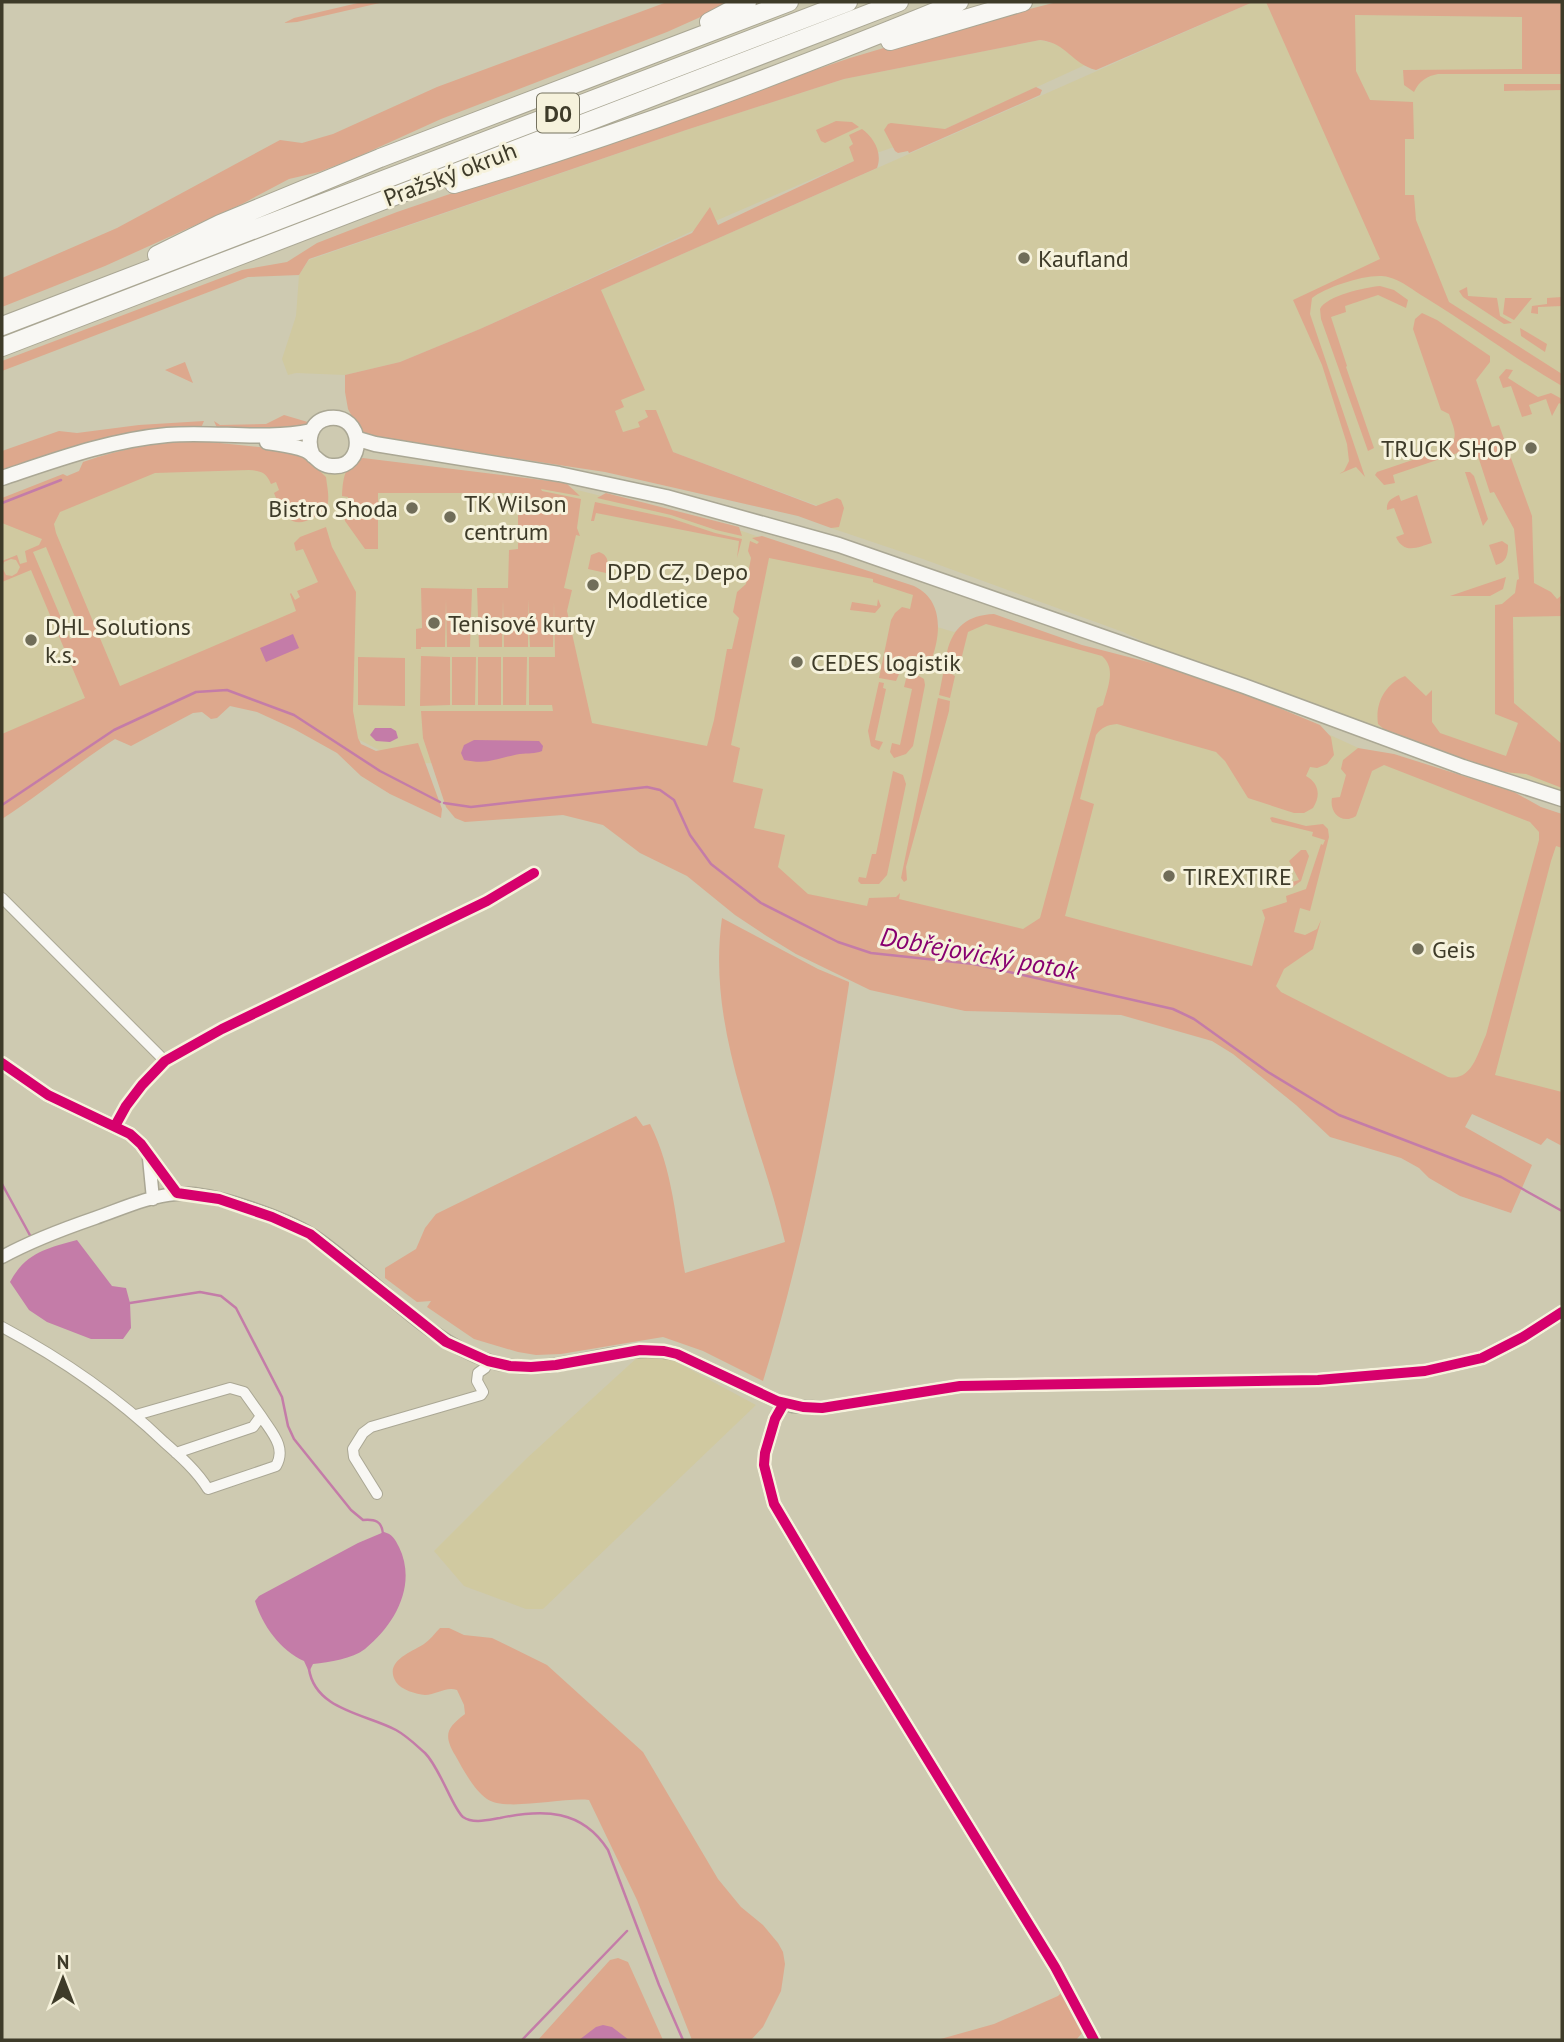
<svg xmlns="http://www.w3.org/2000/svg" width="1564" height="2042" font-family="'PT Sans',sans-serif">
<rect width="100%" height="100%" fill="#cecab1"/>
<!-- built -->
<path fill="#d0c9a0" d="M1253 2 1526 12 1562 29V791L1174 656 1123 632 923 559 831 528 821 507 673 452 361 414 601 290Z
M1040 40 1061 45 1068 53 1085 65 945 129 854 161 690 232 480 329 400 362 345 375 296 373 288 375 282 359 296 316 299 275 309 260 686 130 844 79Z
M290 454 541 481 742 531 917 592 937 627 954 632 984 616 1116 657 1319 730 1365 751 1562 820V1113L1490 1081 1458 1139 1224 986 803 907 682 765 404 763 246 681 2 754V506L116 456Z
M639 1356 669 1358 756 1405 543 1609H526L464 1586 434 1551 527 1458Z"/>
<!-- green -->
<path fill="#dda88d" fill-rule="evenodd" d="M362 2H384L297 22 284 23 294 18Z
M667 2H734L667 32 441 119 355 158 319 172 289 179 242 204 105 266 2 307V278L117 228 280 140 302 143 333 134 437 87Z
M1057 2H1253L1096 70C1072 64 1067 43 1040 40L844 79 686 130 309 259 299 275 248 277 2 371V361L242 270 287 262 317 243 397 212 850 58 914 39Z
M1266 2H1562V74H1438C1427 76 1419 81 1414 92L1404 85 1403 70 1522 69V17L1355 15 1356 71 1370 100 1413 102 1414 139H1405V195H1414L1416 220 1449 302 1562 374V386C1515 359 1472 326 1426 298 1414 291 1401 280 1388 277 1370 272 1326 287 1312 298L1310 314 1365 477 1356 467 1339 474 1344 471 1349 461 1347 444 1322 365 1293 300 1380 259Z
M1504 84H1562V90L1504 91Z
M1036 87 1042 90 1040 95 909 153 908 151 898 153 895 151 884 130 888 124 891 123 945 129Z
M836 121 852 122 859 127 825 143 821 141 816 130Z
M862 129C873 137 883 152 877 168L601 290 645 390 621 400 624 407 615 411 623 432 640 427 638 422 648 417 645 410H656L673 452 816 506 837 498 841 500 844 508 839 527 831 528 798 516 605 472 362 435 348 409 345 392V375L400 362 480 329 692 233 710 207 718 225 854 161 849 147 853 144 849 135Z
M1380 286 1394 290 1408 300 1406 308 1378 295 1345 306 1346 312 1331 317 1347 366 1346 367 1374 448 1368 451 1321 319 1320 309C1326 296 1366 287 1380 286Z
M1467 287 1468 296 1497 298 1500 316 1512 323 1504 324 1463 297 1459 291Z
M1562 297V306L1538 307V314L1531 313 1532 306 1547 304V298Z
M1505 298H1532L1514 320 1503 314Z
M1422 313 1437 320 1490 356V362L1476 380 1492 427 1499 425 1532 516 1534 583 1551 592 1557 599 1562 595V603L1560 604 1562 616 1513 617 1514 703 1562 744V788L1526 774 1503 772 1434 749 1387 732 1378 724C1375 703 1385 684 1405 676L1426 696 1432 690V722L1440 733 1506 756 1518 723 1495 714V605L1502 604 1515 593 1517 580 1519 579 1514 529 1494 492 1490 493 1475 447 1393 475 1395 483 1384 485 1375 475 1377 472 1448 448C1460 437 1453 427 1449 414L1441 410 1413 329 1415 319Z
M1520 328 1547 344 1545 352 1521 336Z
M185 362 193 383 165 370Z
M1506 369 1513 370 1508 378 1538 397 1551 393 1562 399V405L1559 403 1552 416 1546 399 1529 405 1532 414 1522 417 1511 386 1503 388 1499 377Z
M284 415 311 423C298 438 237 429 217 428L214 421 220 425 266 424Z
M204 421 201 428 2 471V451L59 431 77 433 139 425Z
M200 441 299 451 326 477C327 487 330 497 327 506 325 513 320 514 314 517 290 532 282 512 274 493L279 490 276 482 271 484C266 472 261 471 249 470L155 473 60 512 54 524 56 533 120 686 296 611 290 594 291 593 295 600 300 597 297 591 318 582 303 549 296 551 294 543 300 537 326 527 332 547 356 592 353 711 358 738 361 744 376 751 418 743 442 809 441 818 390 794 361 776 337 753 294 729 257 712 230 706 217 718 211 719 202 712 193 713 131 746 115 739C76 764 41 794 2 819V734L85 698 31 570 2 582V561L17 555 20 564 27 562 25 551 39 545 42 539 2 523V498L63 474 67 476 79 471 83 462C124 448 156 442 200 441ZM46 547 82 634 70 639 33 552ZM11 559 16 560 20 567 17 573 12 576 6 575 2 567 4 562Z
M363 458 566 483 580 496 541 489 542 491 581 499 577 528 580 536 576 535 564 588 572 590 567 611 592 723 707 746 714 720 727 649H732L739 618 733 612 737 592 746 584 751 558 748 551 750 541 757 544 759 542 752 538 762 536 914 586C944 600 941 635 931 661L920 667H902L896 681 879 678 891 620 895 613 902 607 910 609 913 595 873 582V579L769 558 731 745 740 748 733 782 763 789 754 828 785 835 778 867 808 894 867 906 869 898 896 897 900 893 899 899 1023 929 1040 918 1097 708 1103 705C1107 688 1117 669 1102 656L986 624 968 632 962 656 958 661H953L947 652C953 627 968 615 994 614L1082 645 1175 669 1255 698 1320 725 1331 737 1334 755 1327 764 1317 768 1310 767 1306 776C1319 783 1321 796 1313 808L1304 813H1294L1248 798 1225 761 1216 752 1117 724C1107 725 1102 727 1096 735L1080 799 1094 804 1065 916 1252 966 1265 918 1262 910 1287 902 1286 896 1306 889 1321 844 1323 845 1325 840 1312 836 1313 832 1272 822 1270 818 1272 817 1306 826 1323 824 1328 829 1329 837 1310 911 1300 908 1294 932 1305 935 1317 929 1321 920 1313 949 1284 969 1276 986 1281 992 1448 1077C1472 1082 1478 1052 1486 1035L1539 840V832L1530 822 1384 765 1372 771 1356 816C1342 825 1329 813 1332 798L1340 797 1346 775 1341 769 1343 760 1358 748 1394 754 1514 792 1541 807 1562 814V848L1556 846 1551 861 1495 1075 1562 1092V1146L1547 1138 1541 1145 1472 1114 1465 1127 1532 1165 1511 1213 1460 1196 1429 1178 1419 1168 1401 1158 1330 1137 1296 1105 1233 1054 1212 1041 1121 1015 965 1011 870 990 796 954 765 935 735 915 687 876 640 853 603 825 563 815 465 822 455 818 446 807 423 738 421 711H553L552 705H529V657H555L554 602 553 647H530L528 599V647H504L503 599 502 647H479L477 588H508L509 550 518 549V493H378V549H365L345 521 341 502H348V497L342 496C343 479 344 463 363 458Z
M1465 472H1470L1474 476 1488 519 1483 526Z
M606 493 739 527 742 536 716 530 671 515 597 498Z
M1399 495 1401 501 1417 495 1432 543C1418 547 1404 555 1396 537L1404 534 1394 508 1387 510C1386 501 1392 498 1399 495Z
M595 502 670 518 715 533 742 539 737 558 739 541 596 513 594 521H591Z
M1502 541 1508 545C1508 556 1506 562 1496 565L1489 545Z
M599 552C610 556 608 564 606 573L588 569 591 555Z
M1506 577 1503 589 1490 596H1450Z
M421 588 472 589 470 647H447L446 599 445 647H421V649H416V629L422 628Z
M878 599 881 606 875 613 850 610 852 602 877 606Z
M421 656 450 657V705L420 706Z
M358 657 405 658V706L358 705Z
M452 657H476L475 705H452Z
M478 657H501V705H478Z
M503 657H527L526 705H503Z
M946 671 955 676 950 698 939 695 943 674Z
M914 673 924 679 925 685 913 746 906 754 894 758 890 752 892 743 900 745 912 689 904 687 906 679Z
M879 682 884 683 883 688 886 689 875 740 883 742 879 750 871 746 868 731Z
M938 698 950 701 949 711 906 867 907 880 904 882 901 878Z
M893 771 903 775 906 784 887 875 879 884H861L858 881 859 877 866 878 872 854H876Z
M1301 850H1306L1309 856 1301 881 1291 888 1289 883 1299 880 1289 861Z
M722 918 818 969 849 982V984C829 1117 803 1252 763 1381L703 1351 663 1337 561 1354 536 1355 518 1352 474 1339 427 1307 431 1301 417 1302 385 1278V1268L416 1249 425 1228 436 1214 636 1116 643 1126 650 1124C673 1169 676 1223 685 1273L785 1242C760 1134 706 1031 722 918Z
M440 1628H449L464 1635 492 1638 547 1665 643 1752 718 1879 741 1907 763 1925 778 1943 783 1952 785 1964 781 1991 763 2027 751 2040H692L637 1900 589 1800C563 1797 505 1812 487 1799 473 1789 463 1769 455 1755 443 1734 447 1728 465 1714L464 1705 457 1690C446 1686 436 1695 425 1695 416 1694 401 1690 396 1682 383 1661 412 1652 424 1644 430 1640 435 1633 440 1628Z
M618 1958 628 1962 663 2040H538L610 1960Z
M1062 1992 1083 2032 1076 2040H937L994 2024 1058 1996Z"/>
<!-- water -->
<path fill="#c47ca8" d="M293 634 299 648 266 662 260 648Z
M375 728H391L396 731 398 738 390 742 376 741 370 735Z
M474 740 539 741 543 746 542 751C535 754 528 753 520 754 497 758 489 765 464 760L461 753 464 745Z
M77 1240 112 1286 126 1288 130 1303 131 1328 123 1339H91L47 1322 29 1310 10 1282C26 1252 48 1248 77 1240Z
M384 1532C392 1534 395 1539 399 1547 417 1584 396 1624 365 1649 352 1659 330 1662 313 1664L309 1672 304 1661C281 1651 262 1625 255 1601L259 1596 358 1543Z
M603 2025 612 2027 629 2040H579L596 2027Z"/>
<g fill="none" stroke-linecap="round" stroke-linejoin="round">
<!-- stream -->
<path stroke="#c47ca8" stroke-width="2.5" d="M2 503 61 480
M444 803 471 807 647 787 660 790 674 800 690 835 711 864 761 903 838 942 871 953 974 964 1173 1009 1194 1019 1268 1072 1339 1115 1501 1177 1562 1211
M2 805 114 730 196 692 227 690 294 715 380 771 440 802
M2 1184 32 1239
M130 1303 200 1292 221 1296 236 1308 282 1397 288 1426 294 1439 351 1510 363 1520C375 1519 382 1521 383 1534
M309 1669C315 1710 366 1714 396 1730 407 1736 416 1745 425 1753 440 1768 453 1809 463 1817 473 1824 488 1820 500 1818 543 1809 582 1809 608 1850L659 1985 683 2040
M522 2040 627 1931"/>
<!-- minor casing -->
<g stroke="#aaa794" stroke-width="12">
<path id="minor" d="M2 898 165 1061
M115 1126 126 1106 142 1085 165 1061 222 1029 487 901 534 873
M2 1327C62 1359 115 1395 164 1442 180 1456 197 1471 208 1489L276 1466C287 1447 271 1432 261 1416
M136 1415 230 1388 244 1392 261 1416 253 1427 176 1453
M377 1494 354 1457 353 1449 363 1433 371 1427 481 1395 483 1392 477 1381 478 1373 485 1368 488 1361"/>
</g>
<!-- tertiary casing -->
<g stroke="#aaa794" stroke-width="15">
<path id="tertiary" d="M2 1063 48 1095 130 1134 141 1144 177 1193
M149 1158 153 1199
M2 1257C31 1241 63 1229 95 1218 121 1209 149 1196 176 1194 208 1190 285 1218 312 1235 330 1247 346 1261 362 1274 401 1306 440 1345 489 1361 552 1382 615 1339 677 1354L777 1401 793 1406 822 1408 960 1386 1318 1380 1425 1371 1482 1358 1523 1337 1562 1312
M784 1403 775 1419 765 1453 764 1465 774 1504 861 1651 1055 1967 1094 2040"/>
</g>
<!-- secondary casing -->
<g stroke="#aaa794" stroke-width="17">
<path id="secondary" d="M358 439 375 444 559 474 666 497 839 545 1244 686 1463 767 1562 799
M267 442C279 444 293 445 305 450 315 454 319 466 332 466 367 469 364 413 329 418 310 421 306 441 313 456
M2 478C56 460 110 440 167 435 215 431 265 441 311 431"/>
</g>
<!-- motorway casing -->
<g stroke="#aaa794" stroke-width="20">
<path id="motorway" d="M709 22 747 2
M890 41 1023 2
M454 184C625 134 793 70 959 2
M157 255 220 224 380 158 789 2
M2 326 848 2
M2 347 899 2"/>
</g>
<!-- minor -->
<use href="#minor" stroke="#f8f7f3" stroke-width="10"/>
<!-- tertiary -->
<use href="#tertiary" stroke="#f8f7f3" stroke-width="12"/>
<!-- secondary -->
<use href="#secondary" stroke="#f8f7f3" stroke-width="14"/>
<!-- motorway -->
<use href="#motorway" stroke="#f8f7f3" stroke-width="18"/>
<!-- cycleway casing -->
<g stroke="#f6f2dc" stroke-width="15">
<path id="cycleway" d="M2 1063 48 1095 130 1134 141 1144 177 1193 219 1199 272 1217 310 1234 446 1342 488 1361 510 1366 531 1367 556 1365 640 1350 664 1351 677 1354 777 1401 803 1407 822 1408 960 1386 1318 1380 1425 1371 1482 1358 1523 1337 1562 1312
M115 1126 126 1106 142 1085 165 1061 222 1029 487 901 534 873
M784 1403 775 1419 765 1453 764 1465 774 1504 861 1651 1055 1967 1094 2040"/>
</g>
<!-- cycleway -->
<use href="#cycleway" stroke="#d6006c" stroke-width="10"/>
</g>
<!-- markers -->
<g fill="#706d59" stroke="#f6f2dc" stroke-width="2.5">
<circle cx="1024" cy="258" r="7"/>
<circle cx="1531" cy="448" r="7"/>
<circle cx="412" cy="508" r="7"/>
<circle cx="450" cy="517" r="7"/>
<circle cx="593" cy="585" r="7"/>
<circle cx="434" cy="623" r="7"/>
<circle cx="31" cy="640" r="7"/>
<circle cx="797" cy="662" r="7"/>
<circle cx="1169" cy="876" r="7"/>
<circle cx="1418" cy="949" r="7"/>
</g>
<g text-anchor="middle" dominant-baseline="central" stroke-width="6" stroke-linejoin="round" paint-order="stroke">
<!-- shield labels -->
<rect fill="#f6f2dc" stroke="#75725f" stroke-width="2" x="537" y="93.5" width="42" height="39" rx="5"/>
<g font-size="23" font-weight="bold" fill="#3e3b29">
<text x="558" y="113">D0</text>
</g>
<!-- street labels -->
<g font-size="24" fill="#3e3b29" stroke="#f6f2dc">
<text transform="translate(450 174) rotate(-21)">Pražský okruh</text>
</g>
<!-- poi labels -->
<g font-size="24" fill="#3e3b29" stroke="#f6f2dc" text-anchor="start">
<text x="1038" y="258">Kaufland</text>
<text x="1517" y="448" text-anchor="end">TRUCK SHOP</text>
<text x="464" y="503">TK Wilson<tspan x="464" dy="28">centrum</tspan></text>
<text x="398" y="508" text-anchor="end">Bistro Shoda</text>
<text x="607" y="571">DPD CZ, Depo<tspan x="607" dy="28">Modletice</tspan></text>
<text x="448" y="623">Tenisové kurty</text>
<text x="45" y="626">DHL Solutions<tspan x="45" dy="28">k.s.</tspan></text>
<text x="811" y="662">CEDES logistik</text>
<text x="1183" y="876">TIREXTIRE</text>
<text x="1432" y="949">Geis</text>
</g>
<!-- water labels -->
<g font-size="26" font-style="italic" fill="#87006f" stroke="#f6f2dc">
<text transform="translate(979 953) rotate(10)">Dobřejovický potok</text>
</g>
</g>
<!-- border -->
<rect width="1564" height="2042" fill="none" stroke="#3e3b29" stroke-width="7"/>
<!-- north arrow -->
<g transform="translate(63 1979)" stroke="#f6f2dc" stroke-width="5" paint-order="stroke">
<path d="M0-5L12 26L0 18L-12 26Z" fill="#3e3b29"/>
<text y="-10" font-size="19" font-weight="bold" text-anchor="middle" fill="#3e3b29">N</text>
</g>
</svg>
